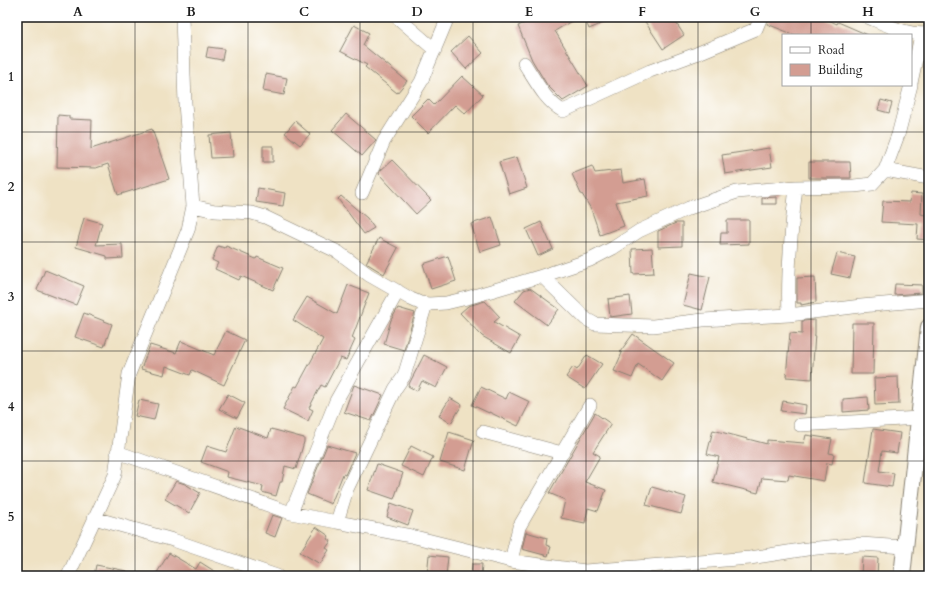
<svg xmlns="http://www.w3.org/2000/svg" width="946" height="593" font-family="Cardo,serif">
<rect width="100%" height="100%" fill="#fff"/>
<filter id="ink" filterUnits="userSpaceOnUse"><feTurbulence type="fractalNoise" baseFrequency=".025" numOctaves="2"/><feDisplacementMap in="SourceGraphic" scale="8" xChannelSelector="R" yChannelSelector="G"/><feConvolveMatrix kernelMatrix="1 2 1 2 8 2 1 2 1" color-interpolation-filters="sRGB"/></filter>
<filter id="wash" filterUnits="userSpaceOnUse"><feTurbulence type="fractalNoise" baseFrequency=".012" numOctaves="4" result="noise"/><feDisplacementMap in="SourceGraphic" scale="16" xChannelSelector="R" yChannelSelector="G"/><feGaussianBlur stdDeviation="0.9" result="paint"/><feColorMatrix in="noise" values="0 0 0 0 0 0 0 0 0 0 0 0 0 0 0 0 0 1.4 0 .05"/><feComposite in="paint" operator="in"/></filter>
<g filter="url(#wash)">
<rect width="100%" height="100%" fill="#efe2c4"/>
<g id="blocks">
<!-- building -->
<path fill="#d39d92" d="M538 17H578L555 31 588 86 563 101 547 85 532 60 518 26Z
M584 17H617L589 29Z
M642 17H672L684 35 663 49Z
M769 17H822L837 24 838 22 868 35H795L767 24Z
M354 25 369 33 363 45 407 81 397 93 365 67 367 65 340 51Z
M468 36 483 53 466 69 451 52Z
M208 47 224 49 222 60 206 57Z
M266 74 287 78 284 95 263 91Z
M462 76 483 95 465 114 455 105 428 133 411 116 428 99 434 105Z
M881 100 892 103 889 113 878 110Z
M346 114 376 140 362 156 332 130Z
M58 115 69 116V119L92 120 91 149 152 129 169 179 118 195 108 164 96 168 57 167Z
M295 121 310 134 300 145 285 133Z
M231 133 233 157 211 158 209 135Z
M263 146H273V162H263Z
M769 148 772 167 725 174 722 155Z
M517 157 527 188 509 194 499 162Z
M392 160 431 200 416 214 379 174 380 171Z
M809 162H850L851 178H809Z
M592 166 595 173 621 170 623 183 645 179 648 196 616 202 624 226 600 235 591 209 582 194H581L572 174Z
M258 188 285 193 283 206 256 202Z
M911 193 922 194 921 214 929 216V240L917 239 918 224 881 222 883 201 910 202Z
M341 196 367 218 374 228 364 234 338 199Z
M777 197V204H762V198Z
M492 217 501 245 480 252 471 224Z
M84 218 102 223 96 245 122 244 123 258 107 259V256L76 247Z
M727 220H749V244L720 245 721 233H727Z
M541 222 553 249 538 256 526 229Z
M676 223H682V246L658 247V231Z
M379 238 398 248 384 274 366 263Z
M218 246 225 248 226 246 256 259 257 257 283 268 273 290 241 276 239 280 215 269 218 263 212 260Z
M652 248 654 273 633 274 632 249Z
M837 253 855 257 850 278 831 274Z
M448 256 456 281 431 289 423 264Z
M45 270 84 286 76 305 37 290Z
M691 273 710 277 702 310 683 305Z
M815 277 816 302 801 305V303H797V278Z
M895 284 922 285V293L894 295Z
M348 285 369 293 352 338 355 340 346 360 340 358 325 387 321 385 309 408 313 410 308 421 283 409 295 386 297 387 323 339 293 320 307 297 337 314Z
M530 288 559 309 547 325 515 301 524 290Z
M630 296 632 314 610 317 608 299Z
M485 301 500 317 494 322 520 337 511 353 482 336 460 313 468 306Z
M398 308 415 313 404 350 384 344 391 320Z
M84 313 112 324 104 347 75 337Z
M815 320V333L812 379 786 377 790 333 802 334V321Z
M852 323H874L873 374H851Z
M226 331 245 340 224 385 192 370 190 375 166 366 164 375 141 369 150 345 176 353 181 341 214 355Z
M633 334 674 363 662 381 638 364 632 378 614 371 622 353 620 352Z
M424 355 447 367 436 388 422 381 417 391 408 386Z
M587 355 602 364 585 389 566 377 573 367 577 370Z
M898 377 899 404 875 405 874 378Z
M354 385 383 395 371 421 344 412Z
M481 387 506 399 509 392 530 402 518 426 489 412V413L472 405Z
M228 394 245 403 237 418 219 409Z
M868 397 869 410 843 412V399Z
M450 398 462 405 451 423 439 416Z
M139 400 158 404 154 420 135 416Z
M783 401 806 405 805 414 781 411Z
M595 413 611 424 593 452 600 456 585 482 606 490 598 511 588 508 585 523 561 518 565 500 549 493Z
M236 426 268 438 271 429 304 438V442L296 469 285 466 282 482H280L276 496 262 492 263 486 227 477 228 472 201 462 207 446 226 452Z
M873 429 900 433 897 453 882 451 879 471 894 473 892 487 865 483Z
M713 430 767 444V440L804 443 806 435 832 439 829 453 834 454 832 464 827 463 824 481 789 475 788 480 762 478 758 493 713 482 719 457 707 454Z
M449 432 474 440 465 470 440 462Z
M327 445 355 453 345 475 343 474 331 504 307 494Z
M411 446 433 457 424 477 401 466Z
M377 464 403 473 394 499 368 490Z
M176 481 185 484 200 493 189 513 165 499Z
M652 487 686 497 681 514 646 505Z
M391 503 413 511 408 525 387 517Z
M272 515 282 518 275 537 265 533Z
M316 527 329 536 327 539 331 541 326 548 329 550 320 564 300 552Z
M526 532 547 538 546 545 551 547 548 556 522 549Z
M169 553 196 569 200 562 222 576H155Z
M429 555 448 557 446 576H427Z
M862 557 878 558 877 576H861Z
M472 564H482L481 576H471Z
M96 565 127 571V576H94Z"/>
</g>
</g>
<g filter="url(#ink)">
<use href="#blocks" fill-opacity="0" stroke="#867f70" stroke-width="1"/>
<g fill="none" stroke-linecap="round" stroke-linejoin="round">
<!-- minor casing -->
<g stroke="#867f70" stroke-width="14">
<path id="minor" d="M397 17 435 50
M867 17C886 24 909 37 929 33
M524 63C535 80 545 101 563 111L650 71 696 54 756 29 761 17
M911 83 921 35
M885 170 929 178
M362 193 384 141 421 82 448 17
M193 206 215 211 252 213 265 217 338 252 369 275 411 299 420 303 429 304 446 303 467 298 542 276 590 260 613 248 639 231 689 208 737 192 796 187 854 186 872 184 885 170 898 135 911 85
M542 276 586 319 595 324 653 326 703 320 789 315 861 306 929 300
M789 315C787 272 791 230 796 187
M800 425 919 418
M483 432 562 453
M117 452 291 513 337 522 347 489 395 389 404 376 426 304
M291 513 336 401 398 291
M94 518 173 540 277 576
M337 522 411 536 511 561 585 571 750 558 807 549 861 544 904 547
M511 561 519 527 590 405
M68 576 115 475 129 374 188 230 193 206 185 103 182 17"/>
</g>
<!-- tertiary casing -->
<g stroke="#867f70" stroke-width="18">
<path id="tertiary" d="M902 576 929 327"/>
</g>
<!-- minor -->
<use href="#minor" stroke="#fff" stroke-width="13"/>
<!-- tertiary -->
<use href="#tertiary" stroke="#fff" stroke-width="16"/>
</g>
</g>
<!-- grid -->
<path fill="none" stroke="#1c1c1c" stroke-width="1" stroke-opacity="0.55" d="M135 17V576M248 17V576M360 17V576M473 17V576M586 17V576M698 17V576M811 17V35M811 85V576M17 132H929M17 242H929M17 351H929M17 461H929"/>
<!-- margin -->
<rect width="946" height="593" fill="none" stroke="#fff" stroke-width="44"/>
<!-- legend -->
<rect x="782" y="34" width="130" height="52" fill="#ffffff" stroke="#a4a4a4"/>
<rect x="790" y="47" width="20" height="6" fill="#ffffff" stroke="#a4a4a4"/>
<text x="818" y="54" font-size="12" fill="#1c1c1c">Road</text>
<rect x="790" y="64" width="20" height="12" fill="#d39d92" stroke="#a4a4a4"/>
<text x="818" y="74" font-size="12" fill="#1c1c1c">Building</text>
<rect x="22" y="22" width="902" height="549" fill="none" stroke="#1c1c1c" stroke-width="1.5"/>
<g font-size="13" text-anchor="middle" font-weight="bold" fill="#1c1c1c">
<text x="78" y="16">A</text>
<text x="191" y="16">B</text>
<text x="304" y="16">C</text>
<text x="417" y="16">D</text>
<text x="529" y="16">E</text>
<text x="642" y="16">F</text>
<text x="755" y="16">G</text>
<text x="868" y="16">H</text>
<text x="11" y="81">1</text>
<text x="11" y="191">2</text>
<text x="11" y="301">3</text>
<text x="11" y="411">4</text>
<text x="11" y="521">5</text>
</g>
</svg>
